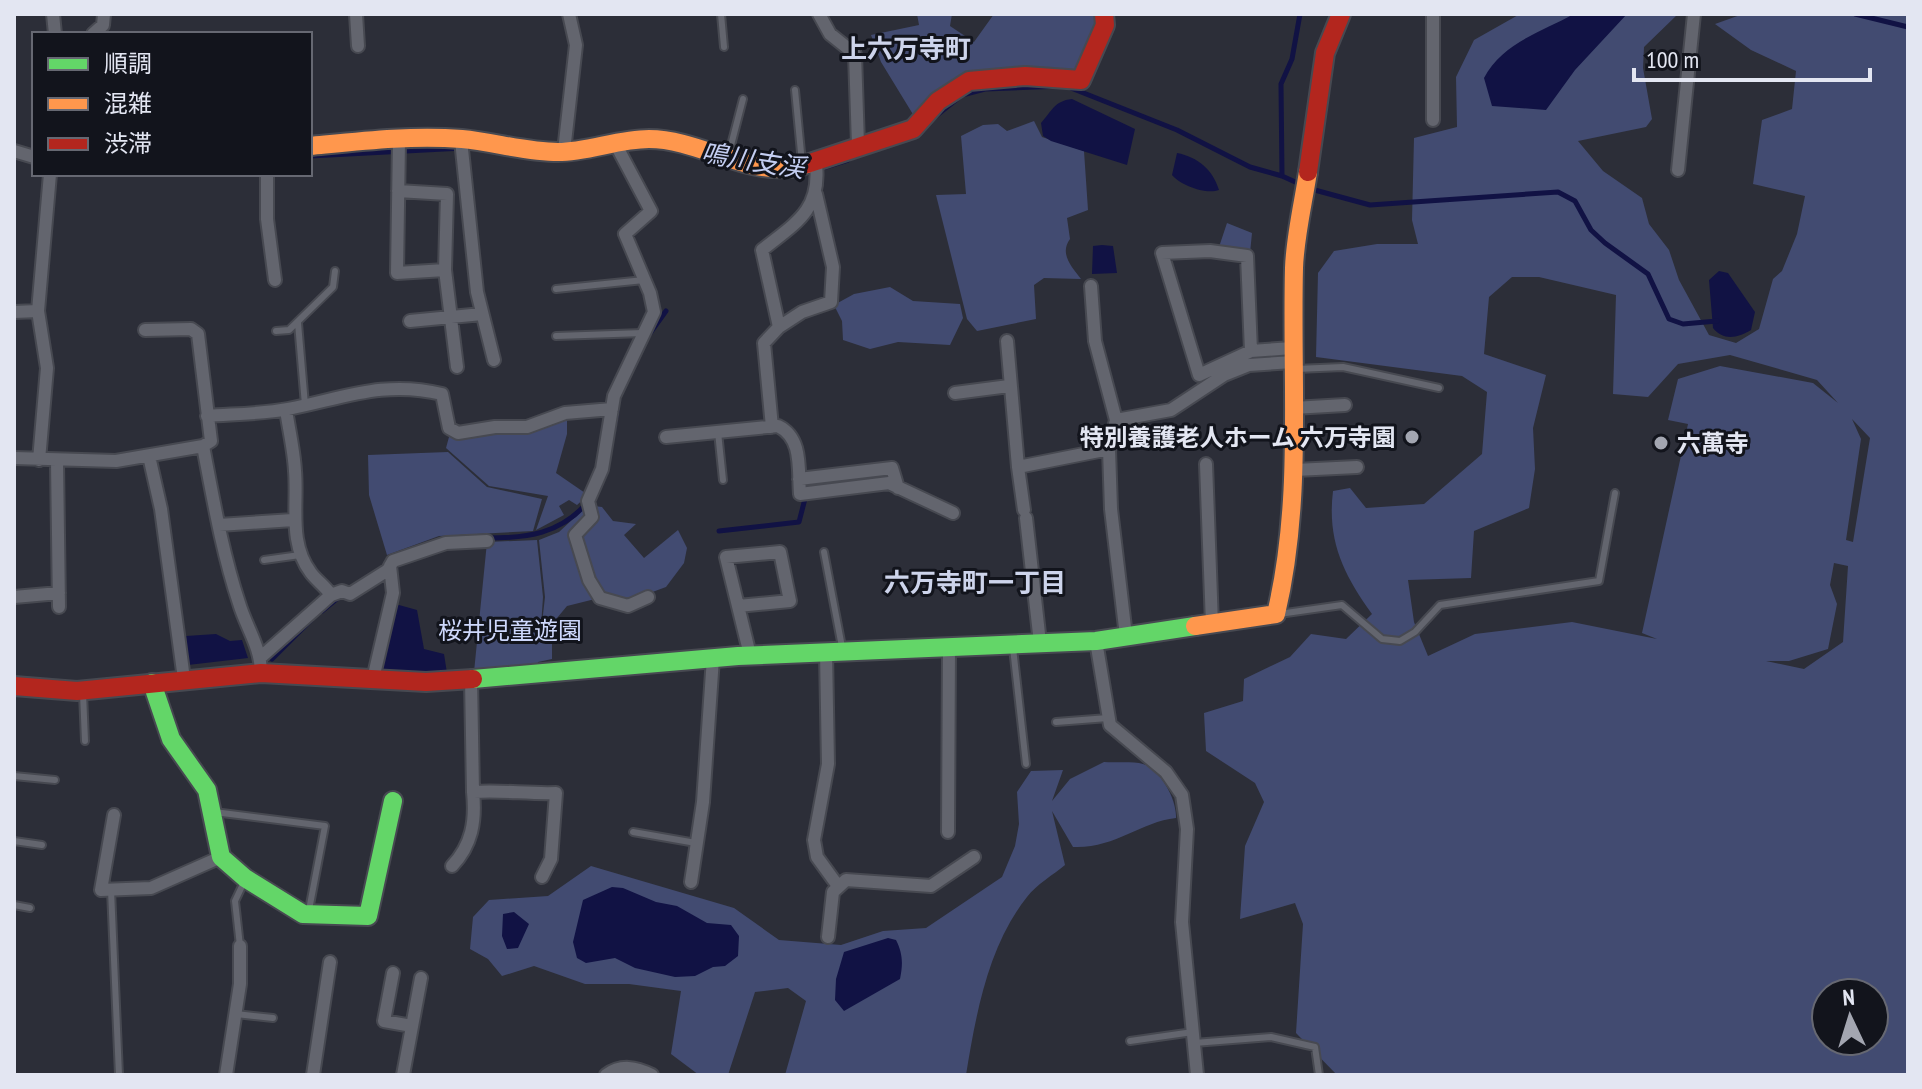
<svg xmlns="http://www.w3.org/2000/svg" width="1922" height="1089" font-family="'PT Sans Narrow','Noto Sans JP',sans-serif">
<rect width="100%" height="100%" fill="#2c2e38"/>
<!-- green -->
<path fill="#424b71" fill-rule="evenodd" d="M917 14H952L950 26 974 42 994 14 1099 15 1083 65 1076 70 971 75 914 116 881 62 871 35 919 25Z
M1520 14H1678L1644 47 1643 68 1652 119 1646 127 1578 141 1603 171 1642 198 1649 224 1669 250 1679 280 1709 335 1736 343 1759 329 1773 279 1782 271 1797 234 1805 196 1753 184 1762 120 1792 109 1796 71 1751 50 1715 24 1743 14H1908V1075H1337L1296 1033 1303 924 1295 903 1240 919 1245 846 1264 802 1255 783 1206 751 1204 713 1243 701 1244 679 1290 657 1311 634 1346 639 1372 614C1343 574 1327 540 1333 491L1350 488 1366 508 1424 504 1482 454 1487 392 1462 376 1316 357 1318 273 1334 251 1377 244H1418L1412 220 1414 138 1457 127 1456 77 1474 40ZM1512 277H1539L1616 295 1613 394 1648 397 1678 364 1730 355 1817 380 1838 403 1813 383 1720 366 1678 379 1668 420 1688 424 1642 633 1657 639 1572 622 1475 634 1428 656 1414 622 1408 580 1471 578 1474 531 1529 508 1535 469 1533 428 1546 375 1484 354 1489 297ZM1852 419 1870 438 1853 542 1846 540 1861 439ZM1834 563 1848 566 1843 642 1804 669 1766 661H1789L1828 649 1837 604 1830 585ZM1826 993H1874V1041H1826Z
M1034 121 1042 137 1084 151 1088 210 1067 218 1070 239C1059 254 1072 267 1081 279L1044 278 1034 285 1036 319 977 331 967 319 936 195 966 194 961 136 983 125 998 124 1007 131Z
M1227 223 1252 233 1250 253 1219 247Z
M890 287 913 301 960 304 963 318 950 345 898 342 870 349 843 340 842 321 834 305 854 294Z
M567 416V434L556 473 588 495 577 505 569 500 559 506 564 515 536 530 548 496 489 486 446 448 449 437Z
M448 452 487 487 542 499 533 531 439 536 387 555 369 495 368 455Z
M587 506 589 516 571 535 595 599 567 606 552 624V659L538 662 537 668 474 672 487 542 537 540 543 597 540 641 545 597 539 540 559 532Z
M594 506 602 507 613 521 636 524 624 535 644 558 678 530 687 548 684 563 666 587 628 601 601 594 579 536Z
M1104 762C1115 763 1133 761 1143 764 1161 770 1177 800 1176 818 1140 822 1114 849 1073 847L1052 811 1065 865C1053 875 1037 884 1027 897 988 946 976 1014 966 1075H785L806 1001 788 988 755 992 728 1075H699L671 1054 681 991 629 984H585L534 966 502 976 488 959 470 949 473 917 489 900 548 896 591 866 734 908 779 940 841 945 883 931 926 928 1002 877 1015 846 1019 824 1017 792 1031 771 1063 770 1052 801 1070 779Z"/>
<!-- water -->
<path fill="#111244" d="M1574 14H1627L1575 70 1546 110 1492 106 1484 78C1502 43 1541 32 1574 14Z
M1072 99 1135 129 1127 165 1051 141 1043 136 1041 123C1052 111 1054 101 1072 99Z
M1177 153C1198 157 1213 170 1219 190 1206 195 1180 185 1172 175Z
M1102 245 1113 246 1117 273 1092 274 1093 246Z
M1719 271 1728 273 1755 312 1751 330C1738 338 1723 341 1713 328L1709 280Z
M399 605 417 610 424 649 444 654 447 673 380 675 395 606Z
M216 634 230 641 242 640 248 658 188 665 186 636Z
M612 887 623 888 656 902 677 906 707 923 731 925 739 936 738 956 725 966 713 967 695 976 675 977 635 968 615 958 586 963 577 958 573 942 583 900Z
M514 912 529 924 518 948 507 949 502 936 503 914Z
M888 938 896 940C903 954 903 964 900 979L844 1011 835 1000 836 979 844 952Z"/>
<g fill="none" stroke-linecap="round" stroke-linejoin="round">
<!-- stream -->
<path stroke="#111244" stroke-width="5" d="M1855 14 1908 27
M1071 88 1177 130 1250 167 1282 176 1281 84 1292 59 1300 14
M932 119 962 95 985 89 1061 86
M310 156 463 148
M520 156 542 158
M816 170 848 160
M1282 176 1302 185
M1311 189 1370 205 1558 192 1575 201 1591 230 1605 243 1648 274 1669 319 1683 324 1717 321
M648 336 666 311
M605 475 617 411
M719 531 799 522 808 487 875 477
M488 538C527 538 560 534 587 503
M322 611 339 597
M272 659 311 620"/>
<!-- lane casing -->
<g stroke="#474951" stroke-width="10">
<path id="lane" d="M721 14 724 47
M795 90 802 163
M729 153 743 99
M556 289 644 280
M298 323 305 405
M276 331 289 330 333 287 335 271
M556 336 643 333
M1296 369 1343 367 1439 388
M718 432 723 480
M824 552 842 647
M264 560 300 555
M1279 614 1342 605 1382 639 1400 641 1415 632 1440 605 1599 581 1615 493
M1013 648 1026 764
M83 693 85 741
M1056 722 1108 718
M14 776 55 780
M214 812 325 826 309 910
M633 832 696 843
M14 841 42 845
M111 890 119 1075
M14 905 30 908
M240 946 235 901 244 882
M236 1014 273 1018
M1130 1041 1193 1032
M1194 1043 1271 1037 1315 1047 1319 1075"/>
</g>
<!-- street casing -->
<g stroke="#474951" stroke-width="16">
<path id="street" d="M53 14 55 34
M356 14 358 46
M819 14 830 34 855 54 858 145
M1433 14V120
M93 34 103 25 104 14
M399 140 397 273 445 270
M461 140 477 292 494 360
M615 143 651 211 625 234 650 293 654 312 614 396 602 469 588 501 592 517 575 535 589 580 600 598 628 606 648 597
M14 151 34 157
M564 151 576 45 569 14
M1678 170 1694 14
M267 174V219L275 280
M398 191 447 194 445 270 457 367
M1091 286 1095 341 1116 420 1109 449 1111 509 1126 636
M14 312 38 311
M410 321 482 314
M779 327 802 312 831 302 833 267 816 194
M145 330 191 329 198 334 211 441 203 446
M1007 341 1018 467 1109 449
M1251 351 1247 256 1210 251 1162 253 1199 375 1251 351 1292 348
M955 393 1009 386
M1293 408 1345 405
M207 416C233 414 262 414 288 409 344 398 384 380 442 394L449 428 458 433 495 427H527L565 413 612 409
M1116 420 1171 410 1224 375 1249 365 1293 362
M772 427 764 343 779 327 762 250C794 224 821 211 816 165
M666 437 778 426C803 438 798 469 800 494L889 483 953 513
M149 456 161 509 184 679
M14 458 116 461 203 446C213 498 222 552 239 603 246 627 261 647 261 673
M39 460 47 368 38 311 50 174
M57 462 59 607
M1206 464 1212 624
M1018 467 1024 510
M1295 470 1357 467
M799 479 892 468 898 488
M1026 518 1040 643
M219 525 293 520
M331 595 342 591 350 594 388 570 393 561 446 543 487 541
M14 597 59 593
M738 606 790 601 780 552 726 557 750 655
M1096 641 1110 725 1166 772 1182 795 1187 829 1182 922 1197 1075
M826 652 828 764 814 840 817 857 838 886
M261 657 331 595C325 586 317 581 311 573 288 543 298 505 295 471 294 451 289 430 286 410
M373 679 393 593 390 566
M471 679 473 792C502 790 527 794 556 793L551 859 542 877
M114 815 101 890 151 888 221 857
M948 832 949 647
M452 866C472 845 476 821 473 792
M691 882 703 802 713 658
M828 937 833 892 846 880 931 886 974 857
M393 973 384 1021 412 1026
M226 1075 240 984V946
M313 1075 330 962
M403 1075 421 978
M606 1075C621 1064 636 1067 652 1075"/>
</g>
<!-- fast casing -->
<g stroke="#474951" stroke-width="22">
<path id="fast" d="M473 679 738 656 1096 641 1195 626
M152 683 171 739 207 790 221 857 245 878 303 914 368 916 393 801"/>
</g>
<!-- slow casing -->
<g stroke="#474951" stroke-width="22">
<path id="slow" d="M310 146C361 141 411 135 462 139 494 142 526 152 558 152 588 152 618 139 649 139 703 139 754 182 807 164
M1195 626 1276 614C1303 500 1291 385 1294 268 1295 237 1303 204 1308 172"/>
</g>
<!-- jam casing -->
<g stroke="#474951" stroke-width="22">
<path id="jam" d="M807 164 913 129 938 101 969 81 1025 76 1081 80 1105 25 1104 14
M1308 172 1325 53 1341 14
M14 686 77 691 261 673 426 682 473 679"/>
</g>
<!-- lane -->
<use href="#lane" stroke="#63656e" stroke-width="6"/>
<!-- street -->
<use href="#street" stroke="#63656e" stroke-width="12"/>
<!-- fast -->
<use href="#fast" stroke="#63d668" stroke-width="18"/>
<!-- slow -->
<use href="#slow" stroke="#ff974d" stroke-width="18"/>
<!-- jam -->
<use href="#jam" stroke="#b3261e" stroke-width="18"/>
</g>
<!-- markers -->
<g fill="#a3a6b1" stroke="#12141c" stroke-width="3">
<circle cx="1412" cy="437" r="8"/>
<circle cx="1661" cy="443" r="8"/>
</g>
<g text-anchor="middle" dominant-baseline="central" stroke-width="6" stroke-linejoin="round" paint-order="stroke">
<!-- poi labels -->
<g font-size="24" font-weight="bold" fill="#e3e6f2" stroke="#12141c" text-anchor="end">
<text x="1396" y="437">特別養護老人ホーム 六万寺園</text>
<text x="1677" y="443" text-anchor="start">六萬寺</text>
</g>
<!-- park labels -->
<g font-size="24" fill="#ced8fc" stroke="#12141c">
<text x="510" y="630">桜井児童遊園</text>
</g>
<!-- neighbourhood labels -->
<g font-size="26" font-weight="bold" fill="#cdd4eb" stroke="#12141c">
<text x="906" y="48">上六万寺町</text>
<text x="975" y="582">六万寺町一丁目</text>
</g>
<!-- water labels -->
<g font-size="26" font-style="italic" fill="#c4cef2" stroke="#12141c">
<text transform="translate(753 160) rotate(9)">鳴川支渓</text>
</g>
</g>
<!-- border -->
<rect width="1922" height="1089" fill="none" stroke="#e3e6f2" stroke-width="32"/>
<!-- legend -->
<rect x="32" y="32" width="280" height="144" fill="#12141c" stroke="#666872" stroke-width="2"/>
<rect x="48" y="58" width="40" height="12" fill="#63d668" stroke="#666872" stroke-width="2"/>
<text x="104" y="72" font-size="24" fill="#e3e6f2">順調</text>
<rect x="48" y="98" width="40" height="12" fill="#ff974d" stroke="#666872" stroke-width="2"/>
<text x="104" y="112" font-size="24" fill="#e3e6f2">混雑</text>
<rect x="48" y="138" width="40" height="12" fill="#b3261e" stroke="#666872" stroke-width="2"/>
<text x="104" y="152" font-size="24" fill="#e3e6f2">渋滞</text>
<!-- north arrow -->
<g transform="translate(1850 1017) rotate(356)"><circle r="38" fill="#12141c" stroke="#666872" stroke-width="2"/>
<path d="M0-6L14 30L0 20L-14 30Z" fill="#a3a6b1"/>
<text y="-12" font-size="22" font-weight="bold" text-anchor="middle" fill="#e3e6f2">N</text>
</g>
<!-- scale -->
<path d="M1634 68v12h236v-12" fill="none" stroke="#e3e6f2" stroke-width="4"/>
<text x="1646" y="68" font-size="24" fill="#e3e6f2" stroke="#12141c" stroke-width="6" paint-order="stroke">100 m</text>
</svg>
